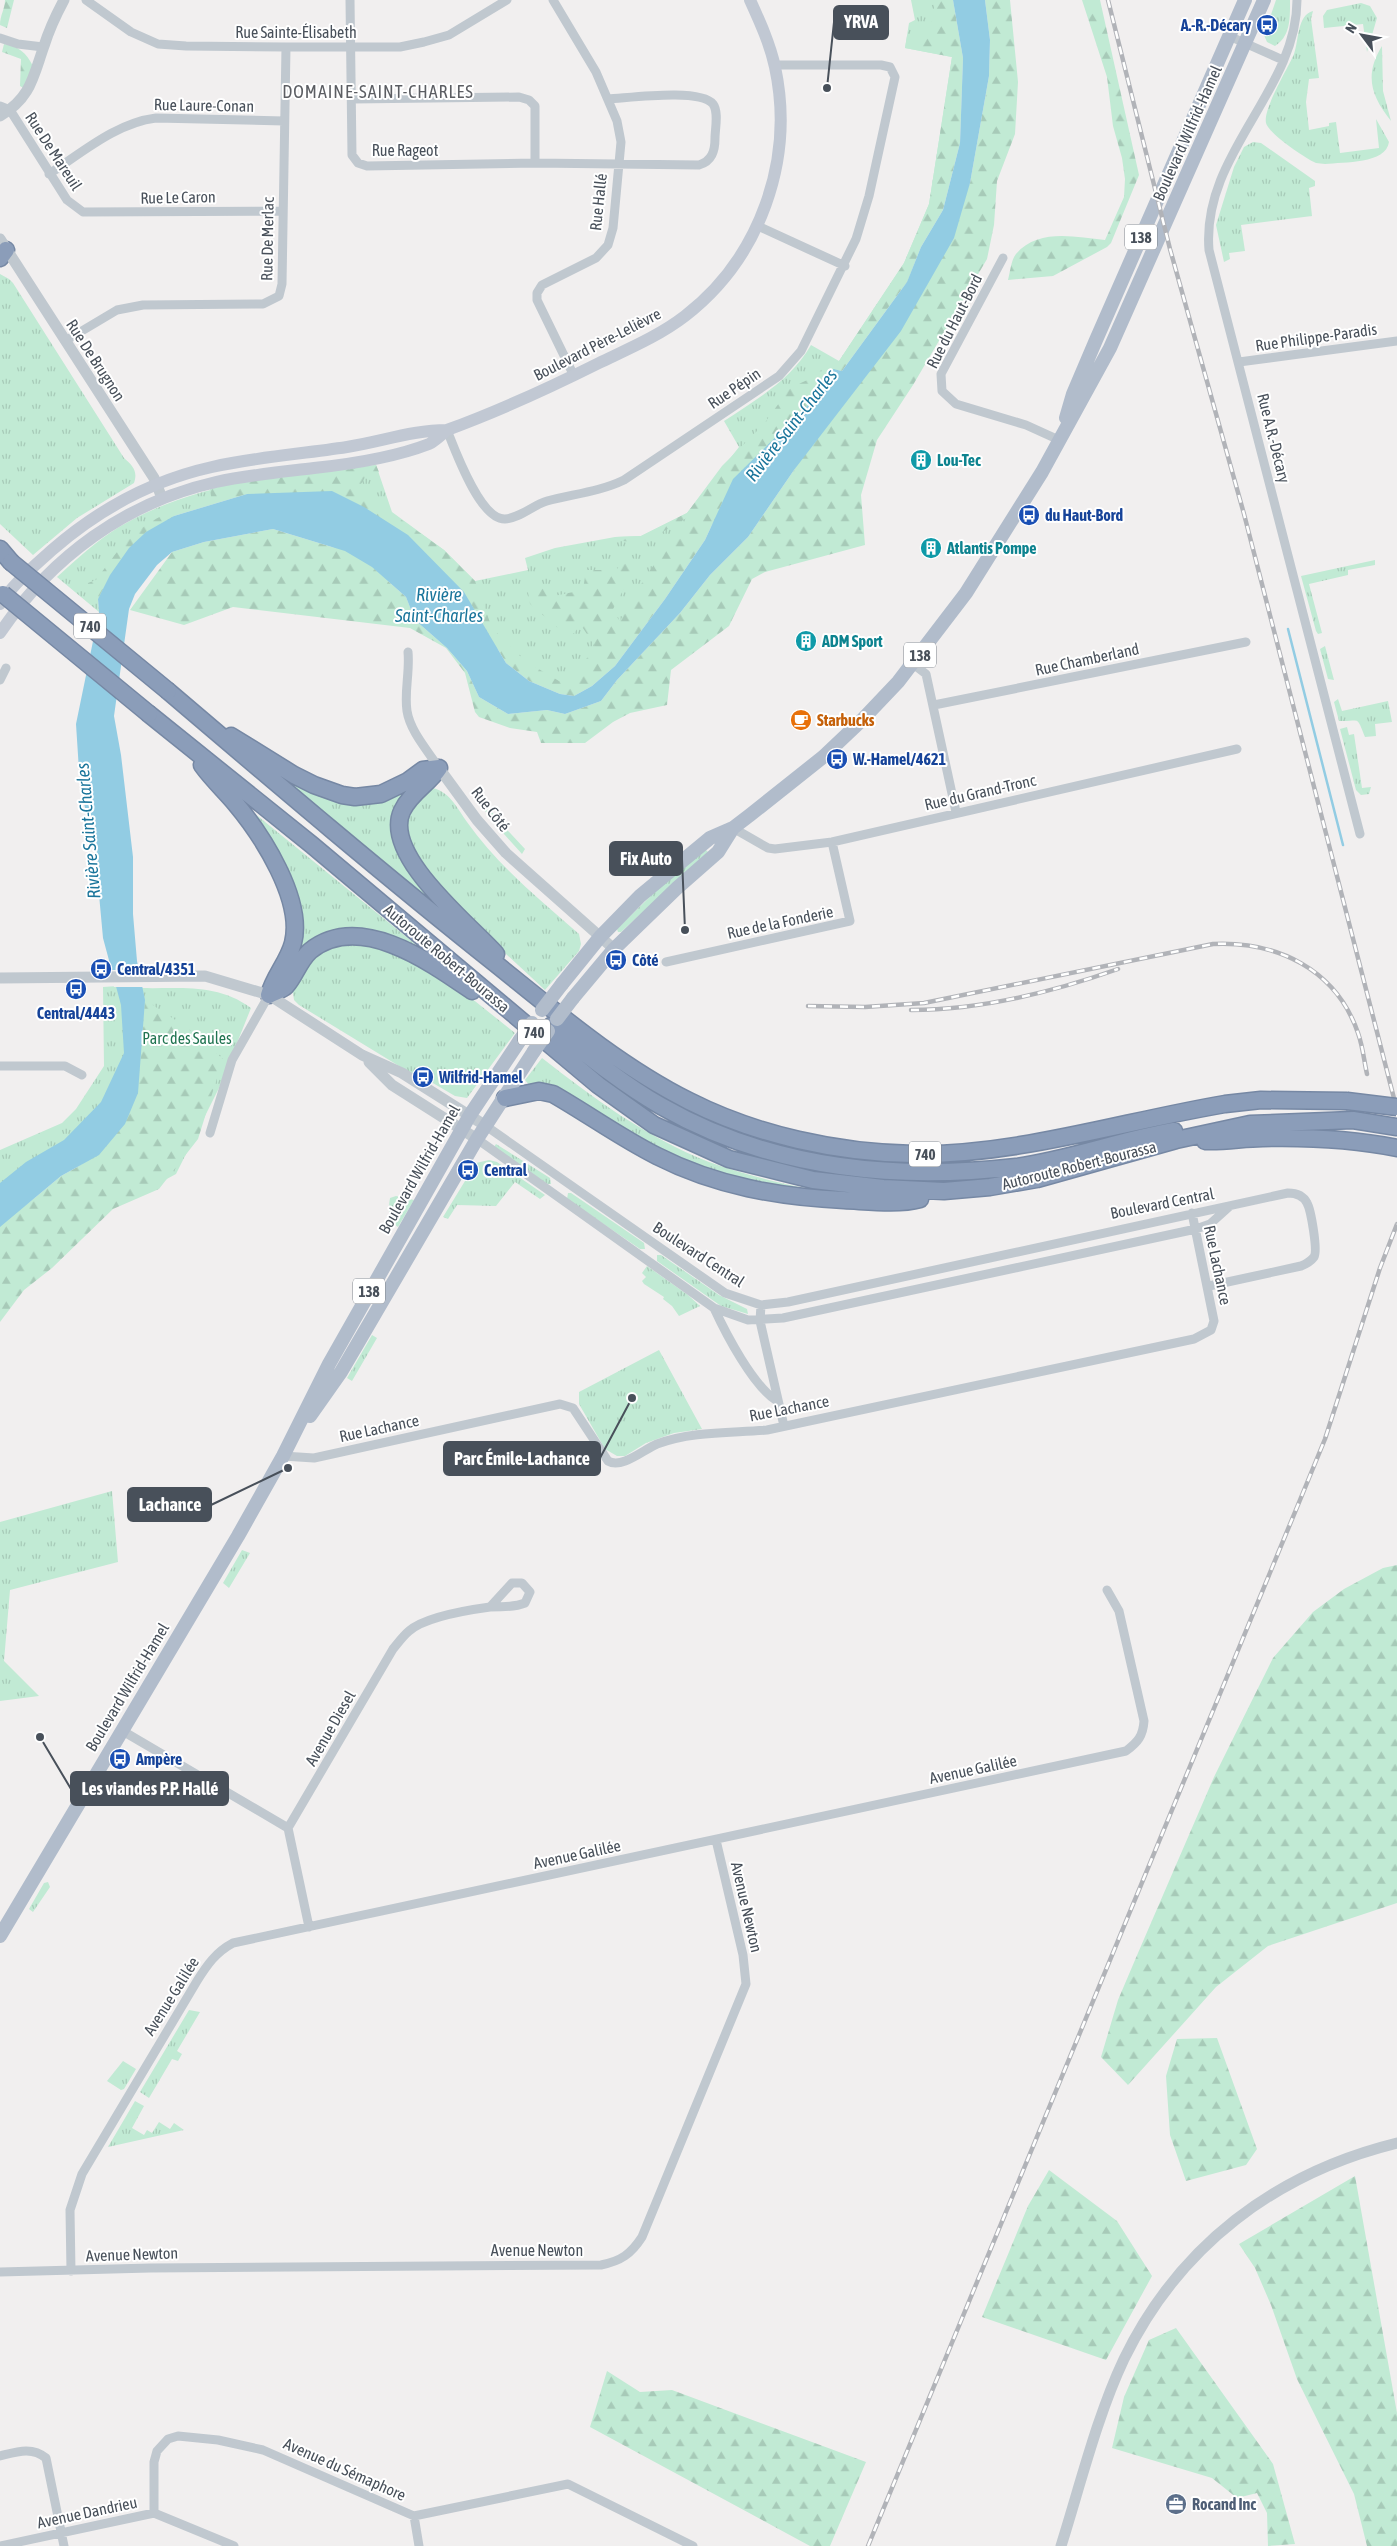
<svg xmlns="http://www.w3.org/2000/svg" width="1397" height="2546" font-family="'Asap Condensed',sans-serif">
<defs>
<pattern id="grass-tufts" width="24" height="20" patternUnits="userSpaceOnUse" patternTransform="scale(1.25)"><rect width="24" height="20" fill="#c1ead4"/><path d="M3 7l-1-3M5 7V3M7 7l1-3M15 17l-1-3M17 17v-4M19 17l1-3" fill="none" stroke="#a7cab8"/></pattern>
<pattern id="forest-firs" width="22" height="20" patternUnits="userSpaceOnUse" patternTransform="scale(1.25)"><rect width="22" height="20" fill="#c1ead4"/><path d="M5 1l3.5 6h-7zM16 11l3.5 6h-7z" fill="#a7cab8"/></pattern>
</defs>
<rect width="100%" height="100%" fill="#f1efef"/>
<!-- grass -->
<path fill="url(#grass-tufts)" d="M911 0H953L960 143 907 282 574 696 247 494 174 516 98 599 99 612 57 577C77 559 96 541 119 527 199 480 286 476 376 465L392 512 444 550 475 581 528 570 525 558 555 548 615 537 641 536 687 513 739 447 724 421C757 399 791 380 811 345L839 361 904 263 929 204 952 57 905 48 909 23 915 20Z
M1276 0H1290C1290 17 1291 36 1275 46L1267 42 1264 35Z
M1361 3 1370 6 1377 18 1367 52 1363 24 1324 28 1323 16 1327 10Z
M1313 11 1311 19 1319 78 1309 79 1306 102 1309 130 1329 126V123L1336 122 1340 153 1379 148 1376 119 1389 142C1386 164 1344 162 1325 164L1316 163C1305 158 1269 134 1266 123 1263 109 1287 70 1294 54 1299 40 1297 15 1313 11Z
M1382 46 1383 91 1391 121C1371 96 1364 75 1382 46Z
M1253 142 1261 143 1315 181V186L1309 188 1312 216 1241 225 1245 251 1229 253 1230 259 1224 262 1216 225 1234 167 1244 147Z
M0 274 9 279 13 283 124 458C133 466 138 471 134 483L77 518 33 555 0 524Z
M1375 560V565L1348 570V575L1309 584 1322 633 1318 634 1316 631 1301 576Z
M1325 646 1334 680 1328 679 1320 649Z
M1338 699 1342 711 1388 701 1392 722 1375 724 1376 736 1365 737C1356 714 1360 722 1339 721L1334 702Z
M1347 727 1349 735 1354 734 1362 788 1371 787 1369 794 1361 795 1356 790 1340 729Z
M289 777 318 792 408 786 395 820 445 914 286 780Z
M433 788C451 793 457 808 467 822 498 866 540 900 579 934L581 944 579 951 545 990 492 941 423 870 404 828 406 817 423 792Z
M474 789 498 820 525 849 522 854 495 824 471 792Z
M254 813 420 948 360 933 297 960 299 943 251 815Z
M706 850 708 852 621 932H618L617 929 665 882Z
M353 940 397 952 451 982 515 1033 467 1098 455 1096 426 1079 427 1076 421 1072 417 1077 299 1005 294 1000 292 986 319 950Z
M118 986 123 1005 126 1053 103 1104 65 1141 0 1187V1150L62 1123 76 1109 104 1066 103 987Z
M141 988C181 989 217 983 251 1008L219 1088 176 1174 100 1215 21 1285 0 1318V1224L97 1153Z
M542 1058C592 1097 647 1138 709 1162 742 1174 775 1182 809 1189L808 1194 710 1174 530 1086 525 1080Z
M496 1144 550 1178 551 1184H547L494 1147Z
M489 1160 497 1162 545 1195 540 1199 515 1182 496 1206 457 1205 448 1219 443 1217 476 1163Z
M568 1193H571L644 1243 645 1249H640L567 1199Z
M396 1196 414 1200 398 1227C388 1221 388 1209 390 1198Z
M657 1255H661L719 1295 747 1309 748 1314 721 1306 657 1261Z
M647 1266 688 1295 700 1306 679 1316 672 1306 663 1299 664 1297 644 1284 642 1281 646 1277 642 1273Z
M372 1335 377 1338 352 1381 347 1378Z
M659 1350 702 1429 674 1433 646 1443 625 1456H617L605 1449 579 1404V1392Z
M112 1491 118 1562 10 1590 4 1661 39 1696 0 1701V1522Z
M242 1550 250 1553 229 1588 223 1583Z
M48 1882 50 1887 33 1912 29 1909 44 1883Z
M189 2010 200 2012 177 2051 182 2054 178 2061 172 2059 149 2098 140 2092Z
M123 2061 136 2069 124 2089 121 2090 107 2081Z
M135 2101 144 2106 132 2128 144 2135 147 2130 152 2133 159 2122 170 2129 174 2123 184 2130 108 2147Z"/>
<!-- forest -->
<path fill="url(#forest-firs)" d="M5 0H14L7 28 0 25C0 15 5 9 5 0Z
M935 0H953L963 58 960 143 943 210 921 247 907 282 842 371 833 369 827 374 828 379 808 405 733 479 705 540 665 599 615 666 592 686 574 696 560 694 529 681 506 663 464 592 247 494 212 503 210 489C264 475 321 475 376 465L379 472 367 474 358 489 444 550 475 581 492 628 525 661 559 681 570 677 596 648 581 625 573 634 559 629 530 604 528 592 540 584 554 596 583 590 586 570H616L628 557 638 560 639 570 627 583 612 611 620 621C641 584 661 547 695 520L693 514C671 527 644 547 617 540L615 537 641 536 687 513 722 466 763 425 790 388 816 376 827 363 839 361 904 263 929 204 952 57 905 48 907 36 923 34 932 21Z
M985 0H1010L1018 82 1015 134 997 181 994 225 987 259 913 385 877 440 861 495 865 545 765 572 752 579 729 626 671 670 667 705 630 713 613 722 585 743H541L537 732 510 728 479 717 475 712 465 673 446 648 410 628 233 607 184 625 130 610 172 552 204 542 273 529 345 551 372 567 406 597 415 620 447 648 467 671 479 697 508 714 547 710 565 714 601 701 617 680 680 613 710 575 748 537 794 470 970 183 989 76 990 40Z
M1082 0H1100L1139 175 1111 243 1107 247 1053 276 1008 280C1010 273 1011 260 1016 254 1038 228 1075 237 1105 240L1124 197 1125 179 1122 158 1113 126 1107 77Z
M4 44C19 46 26 53 33 66L25 89 20 86 21 59 2 52Z
M171 511 174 516 146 532 110 575 98 599 87 591 88 583 96 580C123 544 130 531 171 511Z
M145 1000 186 1027 223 1059 198 1139 159 1189 113 1209 52 1268 24 1290 0 1322V1227L61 1176 99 1155 138 1093Z
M1397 1565V1903L1268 1946 1216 1987 1128 2085 1101 2057 1118 2000 1138 1953 1214 1777 1273 1658 1313 1612 1344 1589 1383 1568Z
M1217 2038 1257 2149 1246 2165 1186 2181 1170 2135 1166 2076 1177 2039Z
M1049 2170 1117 2221 1152 2276 1106 2360 982 2317 1028 2206Z
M1355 2176 1397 2413V2546H1367L1354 2494 1297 2379 1271 2305 1255 2268 1239 2244Z
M1176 2328 1273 2464 1295 2544 1268 2546 1267 2513 1257 2493 1237 2498 1212 2478 1112 2448 1124 2397 1149 2340Z
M607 2371 640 2392 672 2390 866 2462 830 2546H810L590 2427Z"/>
<!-- water -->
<path fill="#92cce3" d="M953 0H985L990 40 989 76 970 183 954 238 901 331 794 470 748 537 710 575 680 613 617 680 601 701 565 714 547 710 508 714 479 697 467 671 447 648 415 620 406 597 372 567 345 551 273 529 204 542 172 552 157 565 135 594 129 609 114 716 121 755 133 857V914L137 961 145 1000 138 1093 125 1124 99 1155 61 1176 0 1227V1183L26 1162 64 1140 101 1102 124 1053 121 1005 103 938 95 851 80 786 76 724 99 612 98 599 110 575 129 548 146 532 174 516 247 494 332 491 364 507 408 535 464 592 506 663 529 681 560 694 574 696 592 686 615 666 665 599 705 540 733 479 808 405 828 379 827 374 833 369 842 371 907 282 921 247 943 210 960 143 963 58Z"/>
<!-- pier -->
<path fill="#f1efef" d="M109 970H142L145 987H114Z"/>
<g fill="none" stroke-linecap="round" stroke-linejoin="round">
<!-- stream -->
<path stroke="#92cce3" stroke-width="2.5" d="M1288 629 1343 845"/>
<!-- motorway casing -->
<g stroke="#7688a4" stroke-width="19">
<path id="motorway" d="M0 258 6 250
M0 549 11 562
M168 691C276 783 384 875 496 964 557 1013 619 1066 689 1101 756 1135 838 1153 913 1154 1015 1156 1124 1121 1225 1104L1261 1100 1347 1101
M149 714 312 845 598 1085 654 1125 729 1159 813 1180 883 1188 944 1191 990 1187 1037 1179 1176 1140 1250 1124 1353 1120 1397 1127
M231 736 294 775 314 785 342 795 355 797 381 794 408 781 423 770 439 768
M202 765C212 779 224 790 235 803 262 835 304 900 293 943 288 962 274 976 269 995
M439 768C429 784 411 792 402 811 382 855 469 924 496 954
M269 995C274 992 282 990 286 986 295 976 299 961 310 951 359 911 430 962 472 991
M551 1026C586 1054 621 1083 661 1106 769 1168 893 1181 1016 1167 1069 1160 1121 1140 1174 1131
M505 1098 539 1091 553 1094C588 1114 621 1138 657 1156 716 1186 779 1197 844 1200 867 1201 898 1205 920 1199
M1205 1141C1225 1142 1244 1138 1263 1138 1308 1137 1353 1139 1397 1148"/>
</g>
<!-- minor -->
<path stroke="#c0c8cf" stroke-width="9" d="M86 0 131 32 158 44 186 46 286 47H400L424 42 449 35 507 0
M350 0 352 155 358 163 367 166 535 163 699 165C712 161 715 151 715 138 715 129 719 112 713 104 700 88 629 98 608 99
M553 0 596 72 617 121 621 142 613 228 608 245 596 258 542 285 537 293V300L574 376
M1297 0C1297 91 1201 154 1209 250L1360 834
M1229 36 1283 60
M0 38 18 44 43 47
M353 99 519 97 529 100 535 106V163
M0 106 10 110 67 200 83 212 283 211
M49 174C83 152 116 123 156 118L284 121
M758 226 845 266
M1003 258 941 374 942 391 956 404 1026 425 1059 440
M65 341 117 310 143 305 263 304 279 296 282 284 286 47
M1239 362 1397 341
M447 430C455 450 480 520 505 519 520 518 533 505 547 501 573 494 599 492 624 480L779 376 801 351 856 239 869 196 895 77 890 67 881 65H775
M408 652C410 672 404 692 407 711 410 731 428 751 439 768
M913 664 926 674 956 812
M0 680 6 668
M934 705 1246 642
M733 828 768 848 775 849 832 842 1237 749
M666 962 850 921 832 842
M0 1066H65L82 1075
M486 1126 725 1293 761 1305 788 1302 1288 1193C1295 1193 1303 1195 1307 1203 1311 1210 1318 1251 1314 1257 1311 1261 1306 1264 1301 1266L1209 1286
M210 1133 232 1060 269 995
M477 1139 714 1308 748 1320 783 1318 1196 1229 1210 1224 1230 1206
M761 1305 760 1321 784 1426
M714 1308C726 1334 753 1386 777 1401
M283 1456 314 1458 560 1404 573 1408 608 1461C622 1469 643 1450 657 1444 691 1431 731 1433 767 1430L1194 1339 1211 1330 1214 1321 1192 1213
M121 1730 288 1828
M309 1927 288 1828 393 1649C398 1643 403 1636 409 1631 425 1617 468 1610 490 1607 503 1606 513 1608 525 1603L530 1592 522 1583H512L490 1607
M71 2271 70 2210 82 2174 197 1981C207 1965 216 1952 233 1943L1126 1751C1138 1742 1143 1736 1144 1721L1119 1611 1107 1590
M0 2272 150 2268 601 2265C621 2261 631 2254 642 2237L746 1984 743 1955 716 1840
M0 2456C16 2452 32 2446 46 2458L64 2546
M154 2513V2462L157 2451 168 2439 178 2436 218 2440 263 2450 414 2516 568 2484 693 2546
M414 2516 419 2546
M0 2546 154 2513 234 2546"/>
<!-- tertiary -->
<path stroke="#c0c8cf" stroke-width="11" d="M0 116C31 98 33 77 44 46 49 30 56 15 64 0
M0 239 154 478 162 498
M439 768 477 820 506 853 614 949
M0 978 205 976 269 995 362 1055 402 1073 486 1126
M369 1062 392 1085 477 1139
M1061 2546C1080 2486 1097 2416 1124 2359 1179 2246 1275 2173 1397 2143"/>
<!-- secondary -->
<path stroke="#c1c8d3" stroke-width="12" d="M0 604C14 583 34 566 52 550 98 510 153 480 212 467 256 457 302 454 347 447 380 442 413 430 447 430
M0 633C51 557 126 502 216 482 248 475 281 472 314 468 352 464 393 458 429 444 435 441 441 435 447 430 499 411 549 388 599 363 628 349 659 336 685 316 760 258 795 160 775 67 770 44 760 22 750 0"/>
<!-- primary -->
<path stroke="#b1bccb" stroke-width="14" d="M1066 418 1073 394 1096 340 1245 0
M562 984 600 937 640 896 710 838 733 828 750 815 823 757 861 721 898 682 966 593 1042 472 1110 348 1264 0
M573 998 614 949 677 888 718 852 733 828
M310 1416 341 1372 477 1139 534 1051
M0 1936 238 1536 283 1456 329 1364 470 1115 520 1040"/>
<!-- motorway -->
<use href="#motorway" stroke="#8b9db9" stroke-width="16"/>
<!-- rail casing -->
<g stroke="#b1b3b8" stroke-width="4.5">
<path id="rail" d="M1108 0 1170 249 1244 514 1397 1110
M808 1006 865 1007 924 1003 1213 944C1277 941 1336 969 1358 1033 1363 1047 1364 1061 1367 1074
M911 1010C980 1010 1053 992 1118 969
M868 2546 1300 1500 1325 1439 1380 1268 1397 1224"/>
</g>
<!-- rail -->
<use href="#rail" stroke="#fff" stroke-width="2.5" stroke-dasharray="8" stroke-linecap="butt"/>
<!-- motorway-bridge casing -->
<g stroke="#7688a4" stroke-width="19" stroke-linecap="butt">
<path id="motorway-bridge" d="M11 562 168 691
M3 594 149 714
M1347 1101 1397 1107"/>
</g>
<!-- primary-bridge -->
<path stroke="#b1bccb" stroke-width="14" d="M542 1010 562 984
M557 1019 573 998
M520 1040 532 1023
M534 1051 548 1031"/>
<!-- motorway-bridge -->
<use href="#motorway-bridge" stroke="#8b9db9" stroke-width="16"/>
</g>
<!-- icons -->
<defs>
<g id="bus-disc" transform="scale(1.125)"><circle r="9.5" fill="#1a4fb4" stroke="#fff"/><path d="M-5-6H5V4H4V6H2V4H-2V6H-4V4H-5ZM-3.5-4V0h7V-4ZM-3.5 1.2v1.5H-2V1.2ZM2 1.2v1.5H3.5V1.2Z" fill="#fff"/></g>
<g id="building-disc" transform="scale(1.125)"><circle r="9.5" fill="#0f9aa8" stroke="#fff"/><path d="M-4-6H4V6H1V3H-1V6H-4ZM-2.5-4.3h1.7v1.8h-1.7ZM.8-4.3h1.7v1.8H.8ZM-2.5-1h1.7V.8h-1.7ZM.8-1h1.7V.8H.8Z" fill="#fff"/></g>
<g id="cafe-disc" transform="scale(1.125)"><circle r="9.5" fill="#e8710a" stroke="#fff"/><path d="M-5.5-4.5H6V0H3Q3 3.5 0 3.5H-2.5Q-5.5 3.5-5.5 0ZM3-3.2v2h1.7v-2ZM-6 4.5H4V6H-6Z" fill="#fff"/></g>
<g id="office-disc" transform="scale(1.125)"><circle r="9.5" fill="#5c6f8a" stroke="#fff"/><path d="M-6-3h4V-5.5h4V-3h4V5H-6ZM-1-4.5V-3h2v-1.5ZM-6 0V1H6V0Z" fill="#fff"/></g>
</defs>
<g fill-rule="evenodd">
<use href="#bus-disc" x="1267" y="25"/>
<use href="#building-disc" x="921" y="460"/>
<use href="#bus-disc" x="1029" y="515"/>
<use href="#building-disc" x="931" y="548"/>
<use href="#building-disc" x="806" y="641"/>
<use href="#cafe-disc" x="801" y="720"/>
<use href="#bus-disc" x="837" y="759"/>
<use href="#bus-disc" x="616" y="960"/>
<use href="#bus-disc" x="101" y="969"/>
<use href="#bus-disc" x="76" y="989"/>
<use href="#bus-disc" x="423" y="1077"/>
<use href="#bus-disc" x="468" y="1170"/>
<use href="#bus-disc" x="120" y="1759"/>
<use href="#office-disc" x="1176" y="2504"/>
</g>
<g text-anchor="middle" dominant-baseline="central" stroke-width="4" stroke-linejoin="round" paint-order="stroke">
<!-- shield labels -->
<g fill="#fff" stroke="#7f848c" stroke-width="1">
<rect x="1125" y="224.5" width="32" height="25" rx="4"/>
<rect x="74" y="613.5" width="32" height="25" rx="4"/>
<rect x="904" y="642.5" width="32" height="25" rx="4"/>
<rect x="518" y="1019.5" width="32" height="25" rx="4"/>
<rect x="909" y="1141.5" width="32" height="25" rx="4"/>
<rect x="353" y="1278.5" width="32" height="25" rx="4"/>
</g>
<g font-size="15" font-weight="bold" fill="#48505a">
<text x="1141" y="237">138</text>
<text x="90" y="626">740</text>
<text x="920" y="655">138</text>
<text x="534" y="1032">740</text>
<text x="925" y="1154">740</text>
<text x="369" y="1291">138</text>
</g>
<!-- transit labels -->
<g font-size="16" font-weight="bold" fill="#164399" stroke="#fff" text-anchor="start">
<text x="1251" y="25" text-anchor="end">A.-R.-Décary</text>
<text x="1045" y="515">du Haut-Bord</text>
<text x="853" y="759">W.-Hamel/4621</text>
<text x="632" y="960">Côté</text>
<text x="117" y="969">Central/4351</text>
<text x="76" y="1013" text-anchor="middle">Central/4443</text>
<text x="439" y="1077">Wilfrid-Hamel</text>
<text x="484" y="1170">Central</text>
<text x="136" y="1759">Ampère</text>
</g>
<!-- street labels -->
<g font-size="16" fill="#48505a" stroke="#fff">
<text x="296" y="32">Rue Sainte-Élisabeth</text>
<text transform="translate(204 105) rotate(1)">Rue Laure-Conan</text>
<text transform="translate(1187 133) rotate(-66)">Boulevard Wilfrid-Hamel</text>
<text x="405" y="150">Rue Rageot</text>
<text transform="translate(54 151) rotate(57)">Rue De Mareuil</text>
<text transform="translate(178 197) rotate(-1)">Rue Le Caron</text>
<text transform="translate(598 202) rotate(-84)">Rue Hallé</text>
<text transform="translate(267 239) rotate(-89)">Rue De Merlac</text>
<text transform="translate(954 321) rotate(-63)">Rue du Haut-Bord</text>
<text transform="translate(1316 337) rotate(-8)">Rue Philippe-Paradis</text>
<text transform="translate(597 344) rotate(-27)">Boulevard Père-Lelièvre</text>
<text transform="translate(96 360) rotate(57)">Rue De Brugnon</text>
<text transform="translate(734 388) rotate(-34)">Rue Pépin</text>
<text transform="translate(1274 438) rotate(76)">Rue A.R.-Décary</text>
<text transform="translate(1087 659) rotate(-12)">Rue Chamberland</text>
<text transform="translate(980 792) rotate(-13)">Rue du Grand-Tronc</text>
<text transform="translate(491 809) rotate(52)">Rue Côté</text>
<text transform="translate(780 922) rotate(-12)">Rue de la Fonderie</text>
<text transform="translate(447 958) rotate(40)">Autoroute Robert-Bourassa</text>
<text transform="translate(1079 1165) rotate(-14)">Autoroute Robert-Bourassa</text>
<text transform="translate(419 1169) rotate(-60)">Boulevard Wilfrid-Hamel</text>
<text transform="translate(1162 1203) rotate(-11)">Boulevard Central</text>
<text transform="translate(699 1254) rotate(33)">Boulevard Central</text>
<text transform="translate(1218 1265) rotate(78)">Rue Lachance</text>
<text transform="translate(789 1408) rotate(-11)">Rue Lachance</text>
<text transform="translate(379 1428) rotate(-12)">Rue Lachance</text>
<text transform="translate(127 1687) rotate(-59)">Boulevard Wilfrid-Hamel</text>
<text transform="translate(330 1728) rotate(-60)">Avenue Diesel</text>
<text transform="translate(973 1769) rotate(-12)">Avenue Galilée</text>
<text transform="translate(577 1854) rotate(-12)">Avenue Galilée</text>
<text transform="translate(747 1907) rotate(77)">Avenue Newton</text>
<text transform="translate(171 1996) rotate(-58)">Avenue Galilée</text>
<text x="537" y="2250">Avenue Newton</text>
<text transform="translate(132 2254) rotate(-2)">Avenue Newton</text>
<text transform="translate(345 2469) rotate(24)">Avenue du Sémaphore</text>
<text transform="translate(87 2512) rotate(-12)">Avenue Dandrieu</text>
</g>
<!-- culture labels -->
<g font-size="16" font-weight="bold" fill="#0d838f" stroke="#fff" text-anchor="start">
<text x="937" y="460">Lou-Tec</text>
<text x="947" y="548">Atlantis Pompe</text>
<text x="822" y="641">ADM Sport</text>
</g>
<!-- food labels -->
<g font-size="16" font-weight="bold" fill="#c56008" stroke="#fff" text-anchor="start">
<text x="817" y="720">Starbucks</text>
</g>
<!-- park labels -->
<g font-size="16" fill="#207451" stroke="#fff">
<text x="187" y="1038">Parc des Saules</text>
</g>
<!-- service labels -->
<g font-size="16" font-weight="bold" fill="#4e5e75" stroke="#fff" text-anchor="start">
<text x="1192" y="2504">Rocand Inc</text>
</g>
<!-- neighbourhood labels -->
<g font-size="18" letter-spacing="1" fill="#5c5e63" stroke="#fff">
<text x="378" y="91">DOMAINE-SAINT-CHARLES</text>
</g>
<!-- water labels -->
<g font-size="18" font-style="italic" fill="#1a759b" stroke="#fff">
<text transform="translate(791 425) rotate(-52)">Rivière Saint-Charles</text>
<text x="439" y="594">Rivière<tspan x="439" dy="21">Saint-Charles</tspan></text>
<text transform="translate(88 831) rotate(-95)">Rivière Saint-Charles</text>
</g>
</g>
<!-- callouts -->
<path fill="none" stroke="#48505a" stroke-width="2" d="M827 88L834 22M685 930L682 859M632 1398L600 1458M288 1468L211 1505M40 1737L71 1789"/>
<g fill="#48505a" stroke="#fff" stroke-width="2">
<circle cx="827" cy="88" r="5"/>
<circle cx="685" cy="930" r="5"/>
<circle cx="632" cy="1398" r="5"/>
<circle cx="288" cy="1468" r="5"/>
<circle cx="40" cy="1737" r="5"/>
</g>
<g fill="#48505a" stroke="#48505a" stroke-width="2">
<rect x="834" y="6" width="54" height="33" rx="5"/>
<rect x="610" y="842" width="72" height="33" rx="5"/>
<rect x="444" y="1442" width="156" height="33" rx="5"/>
<rect x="128" y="1488" width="83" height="33" rx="5"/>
<rect x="71" y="1772" width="157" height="33" rx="5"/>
</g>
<g font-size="18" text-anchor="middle" font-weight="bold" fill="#fff">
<text x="861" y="28">YRVA</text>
<text x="646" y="865">Fix Auto</text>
<text x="522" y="1465">Parc Émile-Lachance</text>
<text x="170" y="1511">Lachance</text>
<text x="150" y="1795">Les viandes P.P. Hallé</text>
</g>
<!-- north arrow -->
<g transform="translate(1362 35) rotate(302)" stroke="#ffffff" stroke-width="4" paint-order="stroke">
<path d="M0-4L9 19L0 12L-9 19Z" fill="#48505a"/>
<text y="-8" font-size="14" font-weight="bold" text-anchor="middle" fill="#48505a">N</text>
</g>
</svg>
